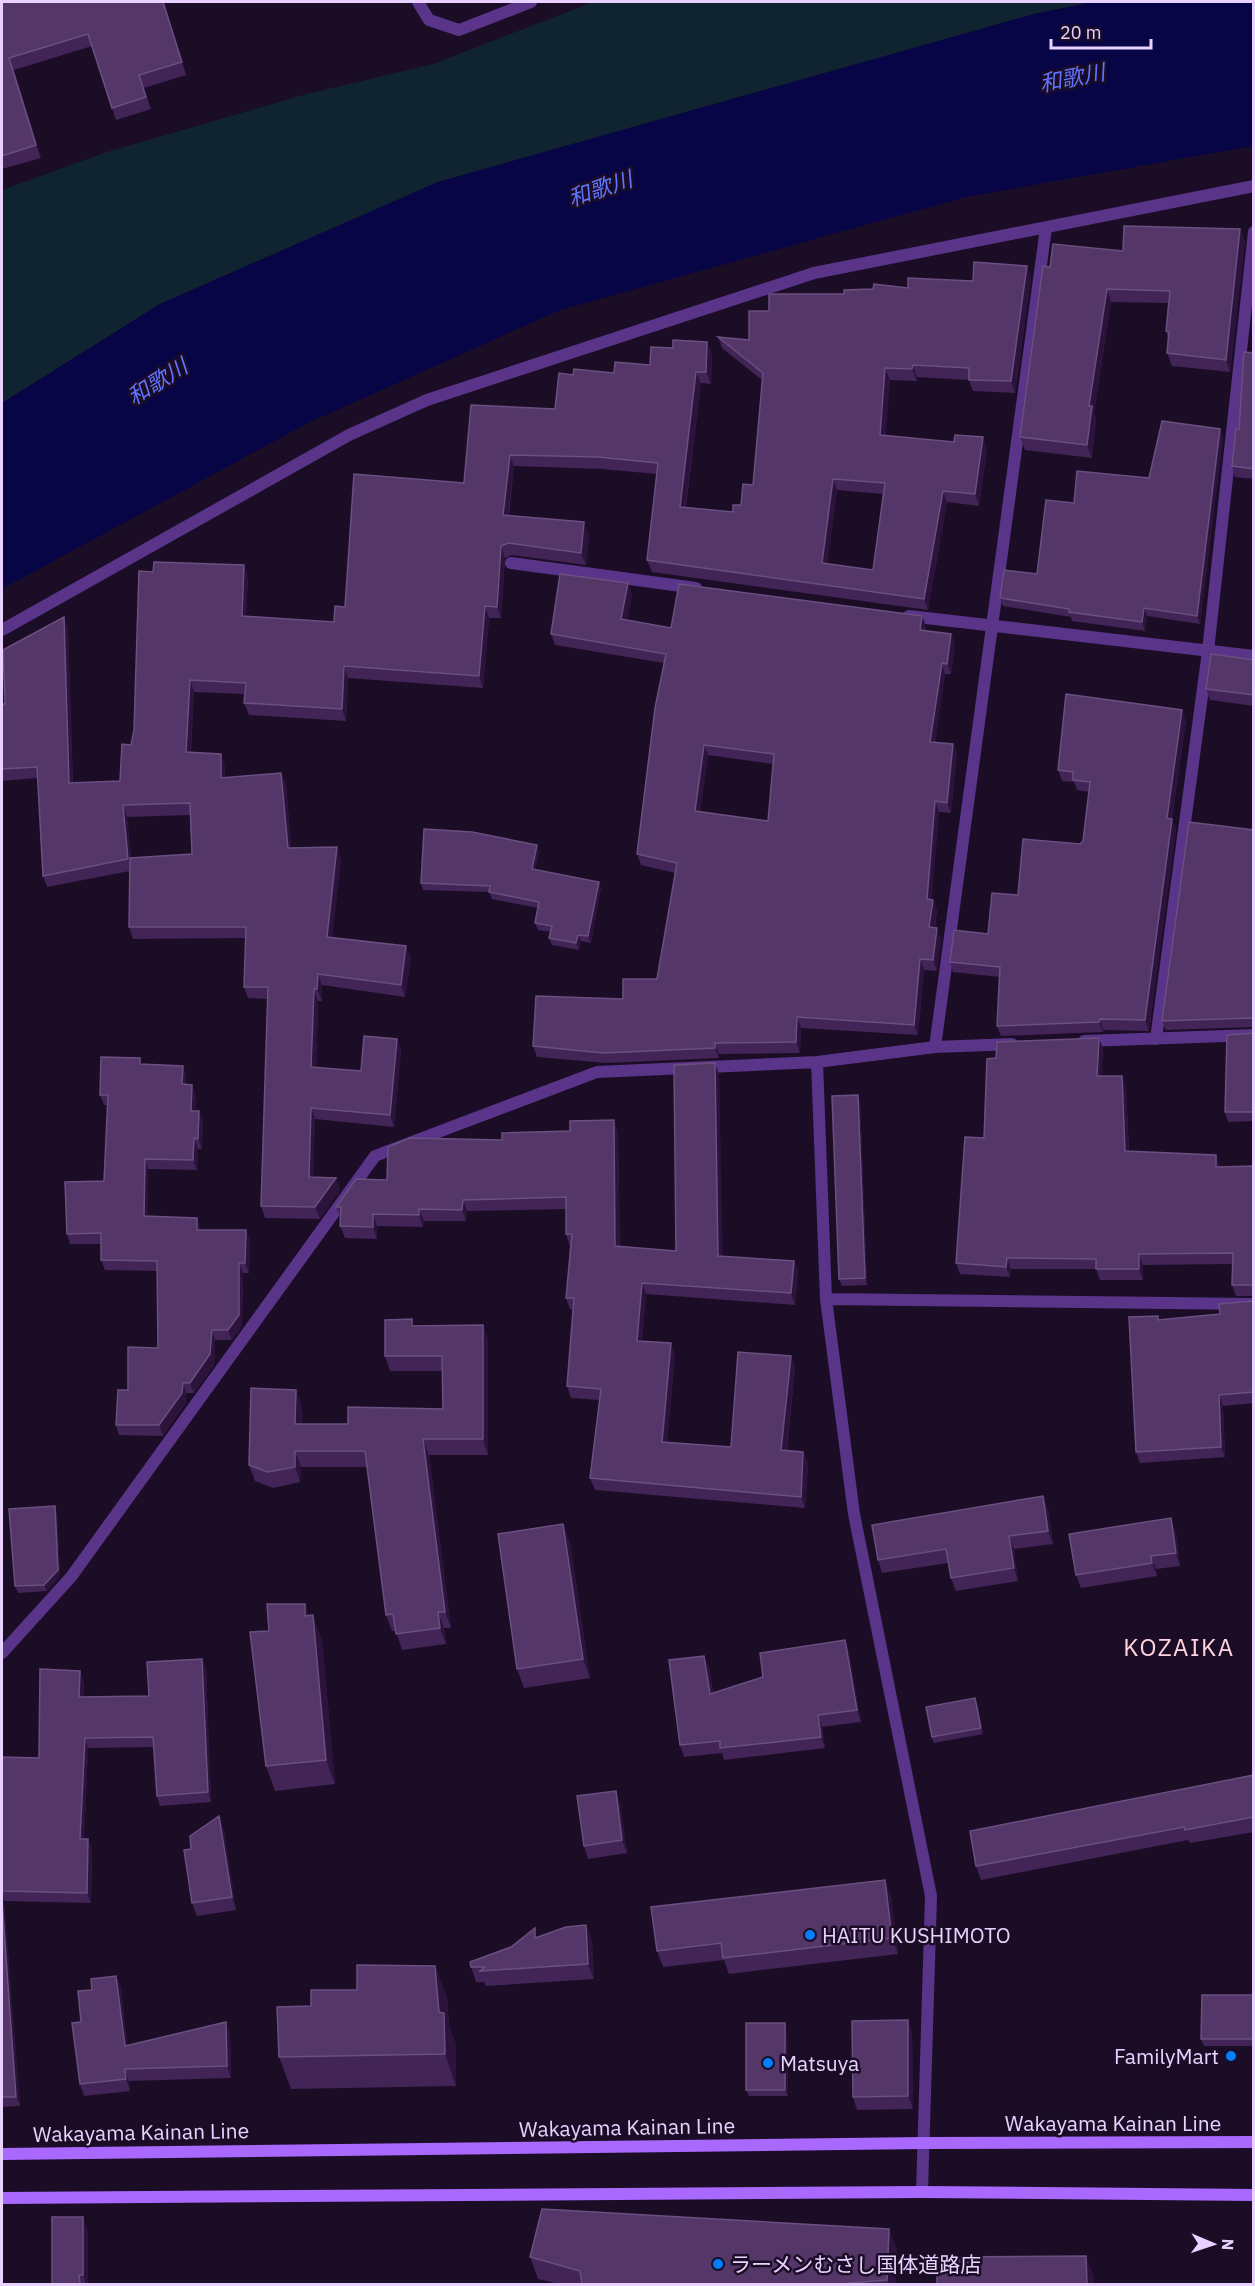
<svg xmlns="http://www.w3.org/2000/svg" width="1255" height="2286" font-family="'IBM Plex Sans','Noto Sans JP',sans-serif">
<rect width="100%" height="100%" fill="#1b0d26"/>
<!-- green -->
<path fill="#0f2430" d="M593 2H1093L1034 14 438 182 160 304 2 403V190L107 152 303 95 433 64Z"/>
<!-- water -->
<path fill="#080546" d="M1093 2H1253V146L966 197 560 310 308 423 2 589V403L160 304 438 182 1034 14Z"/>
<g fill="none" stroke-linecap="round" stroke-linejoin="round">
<!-- street -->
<path stroke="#593489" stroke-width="12" d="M418 2 429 20 459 30 531 2
M511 563 696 588
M909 616 1254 656
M2 630 349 435 427 400 814 273 1254 186
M1156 1039 1208 651 1254 232
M1084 1041 1254 1035
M935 1047 1046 228
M817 1062 826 1299 854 1514 931 1896 922 2192
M826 1299 1254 1304
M2 1653 71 1577 375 1156 597 1072 817 1062 935 1047 1012 1044"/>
<!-- secondary -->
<path stroke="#a969ff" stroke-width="12" d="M2 2154 924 2143 1254 2142
M2 2198 922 2192 1254 2195"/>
</g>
<!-- wall -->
<path fill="#422456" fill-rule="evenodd" d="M2 2H164L186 75 144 88 151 109 116 120 92 46 14 70 41 158 2 169Z
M1245 241 1230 372 1172 366 1167 353 1168 339 1166 331 1168 303 1111 302 1094 413 1096 419 1092 458 1025 450 1020 437 1050 267 1123 251Z
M1027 266 1031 278 1015 393 973 391 969 380 917 377V381L890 380 885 436 987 449 979 506 947 502 928 610 652 572 647 560 657 474 602 469 514 466 509 515 589 534 586 565 512 555 505 558 501 618H489L483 688 348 678 346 721 249 715 244 703 245 694 194 692 191 752 225 766V778L286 784 291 848 337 847 341 859 332 937 411 958 405 997 322 985V1001H318L316 1068 361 1071 397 1039 401 1050 394 1127 315 1119 313 1177 336 1178 340 1190 320 1219 265 1218 261 1206 268 999 248 998 244 987 246 938 133 939 129 927 130 871 47 887 43 876 38 778 2 781V704H5L64 617 68 628 73 783 120 781 131 745 248 577 246 616 334 622 345 607 464 483 555 409 573 375 614 373 650 365 673 348 707 342 712 354 711 384 701 383 686 507 733 512 741 505 753 485 762 380 722 348 718 337 749 340 769 311 844 294 973 281ZM837 490 883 494 873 570 827 564ZM190 815 192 854 131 858 127 817Z
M1254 353V479L1235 477 1232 466Z
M1223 437 1200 624 1147 616 1145 631 1072 621 1071 617 1003 606 1000 598 1037 574 1074 503 1149 478Z
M632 594 627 620 671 628 922 616 926 627 925 631 951 634 955 645 951 674H945L935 742 953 744 957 754 951 813 939 812 931 900H933L937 910 935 928 941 939 937 971 924 970 918 1035 801 1028 800 1053 719 1054V1058L606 1063 537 1057 533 1046 623 999 657 979 675 873 641 865 637 854 664 663 555 645 551 634ZM708 755 773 764 768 821 700 812Z
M1254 660V706L1210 700 1206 689Z
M1186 721 1172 819 1176 829 1149 1031 1103 1030V1032L1001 1036 997 1026 1000 977 953 972 950 962 988 934 1018 895 1083 841 1089 792 1077 790 1074 782 1062 781 1058 770Z
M1254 830V1027L1166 1030 1162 1021Z
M539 852 535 870 601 888 591 943 581 941 579 950 552 945 549 938 551 932 538 930 535 923 538 908 492 899 489 892 423 890 421 883Z
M1254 1033V1121L1228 1122 1225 1112Z
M1099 1038 1103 1049 1101 1076 1126 1087 1129 1151 1220 1166V1167L1254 1166V1296H1236L1232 1285V1264L1143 1265V1280H1100L1096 1269H1011L1010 1277 960 1274 956 1263 984 1138 996 1058Z
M715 1063 719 1075 722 1256 794 1261 798 1272 795 1305 646 1294 642 1341 675 1355 667 1442 731 1447 791 1356 795 1368 787 1450 803 1452 808 1464 805 1508 595 1490 590 1478 599 1400 571 1398 567 1386 573 1309H570L566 1298 570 1246 566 1234V1209L467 1211 466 1221H424L423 1227 377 1226V1239L345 1238 340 1226 341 1219 336 1207 387 1180 502 1140 618 1132 620 1247 676 1251Z
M142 1064 183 1066 186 1076V1084L196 1095 195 1111H199L203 1121 202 1149H198L197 1170 148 1169V1216L201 1228V1230L250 1240 249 1273H243L242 1326 232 1340H215L214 1365 194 1393H186V1403L163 1436 119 1435 116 1425 128 1390 158 1348 157 1271 105 1270 101 1260V1244H70L67 1234 104 1181 108 1105H104L100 1095Z
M858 1095 860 1101 867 1285 842 1286 839 1279Z
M1254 1301V1403L1223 1406 1225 1457 1140 1463 1136 1452 1159 1320 1220 1314Z
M483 1325 488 1341V1455H429L451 1628H444L446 1644 402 1650 396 1631H392L386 1615 368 1467H301L300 1482 273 1488 255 1481 249 1465 302 1406V1424H348L443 1409V1371H390L385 1356 414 1326Z
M1048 1509 1053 1544 1014 1549 1018 1581 956 1591 951 1578 948 1563 882 1573 878 1560Z
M57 1512 60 1576 47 1591 18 1593 15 1586Z
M563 1524 570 1543 590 1678 524 1688 517 1669Z
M1176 1532 1180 1566 1156 1569 1157 1576 1081 1588 1076 1575Z
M305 1604 309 1615 322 1640 335 1784 275 1791 266 1766 269 1631Z
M845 1640 849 1652 861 1722 822 1727 825 1748 724 1760 722 1753 684 1757 680 1745 709 1667 713 1693 763 1677Z
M202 1659 206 1668 211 1802 160 1806 157 1796 154 1747 88 1748 84 1839 92 1848 91 1903 4 1901 20 2106 2 2107V1757L39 1758 84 1681 83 1697 149 1696Z
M977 1705 983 1734 934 1743 932 1737Z
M1254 1775V1832L1190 1843 1188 1840 981 1880 976 1866Z
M616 1791 620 1804 627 1853 588 1859 584 1846Z
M224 1830 236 1910 197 1916 192 1903 191 1849Z
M891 1896 898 1954 729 1974 724 1960 663 1967 657 1951Z
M586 1925 592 1940 594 1979 486 1986 484 1982H476L471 1967 538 1937Z
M435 1966 447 1998 449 2026 456 2045V2086L291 2089 279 2057 311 2006 357 1990Z
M116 1976 121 1988 127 2046 230 2033 231 2078 129 2081 130 2091 84 2096 80 2084 81 2022 92 1990Z
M1254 1995V2046H1204L1201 2039Z
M908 2020 912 2033 913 2109 857 2110 853 2097Z
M787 2030 788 2096H749L746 2090Z
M889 2229 897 2250 895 2284H559L538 2279 530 2257Z
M88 2232V2284H52Z"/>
<!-- shaded-wall -->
<path fill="#2b133b" d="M163 2H164L186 75 182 62Z
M9 58 14 70 41 158 36 145Z
M1240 229 1245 241 1230 372 1226 360Z
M1027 266 1031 278 1015 393 1011 381Z
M1107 289 1111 302 1094 413 1096 419 1092 458 1087 445 1089 406Z
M707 342 712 354 711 384 706 372Z
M913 365 917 377V381L912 369Z
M885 368 890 380 885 447 880 435Z
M696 372 701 383 684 518 680 507Z
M1220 429 1223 437 1200 624 1197 616Z
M983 437 987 449 979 506 975 494Z
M510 455 514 466 507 526 503 515Z
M833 479 837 490 826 575 822 563Z
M943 491 947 502 928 610 924 599Z
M584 522 589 534 586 565 581 553Z
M501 546 505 558 501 618 497 607Z
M244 565 248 577 246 627 242 616Z
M628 583 632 594 625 630 621 619Z
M485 606 489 618 483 688 479 676Z
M1144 608 1147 616 1145 631 1142 622Z
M922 616 926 627 924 641 920 630Z
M64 617 68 628 73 795 69 783Z
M951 634 955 645 951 674 947 664Z
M942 663 945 674 934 752 930 742Z
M344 666 348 678 346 721 342 709Z
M190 680 194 692 190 763 186 752Z
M1182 710 1186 721 1172 819 1176 829 1149 1031 1145 1020 1167 818Z
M953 744 957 754 951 813 947 803Z
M704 745 708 755 699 822 695 811Z
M221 754 225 766V790L221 778Z
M281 773 286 784 292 859 288 848Z
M935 801 939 812 931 910 927 899Z
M123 805 127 817 132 871 128 859Z
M537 845 539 852 534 876 532 869Z
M337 847 341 859 331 948 327 937Z
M599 882 601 888 591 943 588 936Z
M933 900 937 910 933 938 929 927Z
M937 928 941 939 937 971 933 960Z
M578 935 581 941 579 950 576 943Z
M406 946 411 958 405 997 401 985Z
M920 959 924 970 918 1035 914 1025Z
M318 974 322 985V1001L317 989Z
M314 989 318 1001 316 1079 311 1067Z
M797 1017 801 1028 800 1053 796 1042Z
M1100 1019 1103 1030V1032L1099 1022Z
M1099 1038 1103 1049 1101 1086 1097 1076Z
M397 1039 401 1050 394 1127 390 1115Z
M715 1043 719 1054V1058L715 1048Z
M715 1063 719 1075 723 1267 718 1256Z
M183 1066 186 1076 185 1095 182 1084Z
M1122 1076 1126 1087 1129 1162 1125 1151Z
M192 1085 196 1095 195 1121 191 1111Z
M858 1095 860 1101 867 1285 865 1278Z
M311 1108 315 1119 313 1189 309 1177Z
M199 1111 203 1121 202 1149 198 1139Z
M614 1120 618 1132 620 1258 615 1246Z
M194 1138 198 1149 197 1170 193 1160Z
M1216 1155 1220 1166V1178L1216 1167Z
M145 1159 148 1169V1226L144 1216Z
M336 1178 340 1190 320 1219 315 1207Z
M463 1200 467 1211 466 1221 462 1210Z
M419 1209 424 1221 423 1227 419 1215Z
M373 1214 377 1226V1239L373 1227Z
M197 1218 201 1228 200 1240 197 1230Z
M246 1230 250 1240 249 1273 245 1263Z
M1139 1254 1143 1265V1280L1139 1269Z
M1007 1258 1011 1269 1010 1277 1006 1267Z
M794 1261 798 1272 795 1305 791 1293Z
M239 1263 243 1273 242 1326 232 1340 228 1330Z
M642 1283 646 1294 641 1352 637 1341Z
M483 1325 488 1341V1455L483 1439Z
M212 1330 215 1340 214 1365 194 1393 190 1383Z
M671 1343 675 1355 666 1454 662 1442Z
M791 1356 795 1368 785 1462 781 1450Z
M183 1383 186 1393V1403L163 1436 159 1425Z
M296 1390 302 1406 301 1440 295 1424Z
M1219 1395 1223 1406 1225 1457 1221 1447Z
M423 1439 429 1455 451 1628 445 1612Z
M295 1451 301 1467 300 1482 295 1467Z
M803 1452 808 1464 805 1508 801 1497Z
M1043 1496 1048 1509 1053 1544 1048 1531Z
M55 1506 57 1512 60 1576 47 1591 44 1585Z
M1171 1518 1176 1532 1180 1566 1176 1553Z
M563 1524 570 1543 590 1678 583 1659Z
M1009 1536 1014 1549 1018 1581 1014 1568Z
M1151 1556 1156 1569 1157 1576 1152 1563Z
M305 1604 314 1628 313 1615 322 1640 335 1784 326 1760 305 1616Z
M438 1612 444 1628 446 1644 440 1628Z
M845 1640 849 1652 861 1722 857 1710Z
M704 1656 709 1667 714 1706 710 1694Z
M202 1659 206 1668 211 1802 208 1792Z
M80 1671 84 1681 83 1706 79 1697Z
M975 1698 977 1705 983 1734 981 1728Z
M818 1715 822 1727 825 1748 821 1737Z
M85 1738 88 1748 84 1848 80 1839Z
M616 1791 620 1804 627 1853 622 1840Z
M219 1816 224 1830 236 1910 232 1897Z
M88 1839 92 1848 91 1903 87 1893Z
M885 1880 891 1896 898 1954 892 1938Z
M2 1893 4 1901 20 2106 16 2097Z
M586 1925 592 1940 594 1979 588 1964Z
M435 1966 447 1998 449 2026 456 2045V2086L445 2054 439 2012Z
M116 1976 121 1988 129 2058 125 2046Z
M908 2020 912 2033 913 2109 908 2096Z
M226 2022 230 2033 231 2078 227 2066Z
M785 2023 787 2030 788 2096 785 2090Z
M125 2069 129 2081 130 2091 126 2079Z
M83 2217 88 2232V2284H86L83 2275Z
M889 2229 897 2250 895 2284H889L887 2280Z
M1086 2256 1094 2276V2284H1087Z"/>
<!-- building -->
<path fill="#543768" stroke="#6b4f80" stroke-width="1.5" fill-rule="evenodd" d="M2 2H163L182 62 139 75 146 97 112 108 88 34 9 58 36 145 2 156Z
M1124 226 1240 229 1226 360 1167 353 1169 332 1166 331 1170 291 1107 289 1089 406H1092L1087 445 1020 437 1043 266 1050 267 1053 244 1123 251Z
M974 262 1027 266 1011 381 969 380V368L913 365 912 369 885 368 880 435 954 442 955 435 983 437 975 494 943 491 924 599 647 560 658 463 598 457 510 455 503 515 584 522 581 553 508 543 501 546 497 607 485 606 479 676 344 666 342 709 244 703 246 683 190 680 186 752 221 754V778L281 773 288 848 337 847 327 937 406 946 401 985 318 974 317 989H314L311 1067 361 1071 364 1036 397 1039 390 1115 311 1108 309 1177 336 1178 315 1207 261 1206 268 987H244L246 927H129L130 858 192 854 190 803 123 805 128 859 43 876 37 767 2 769V704H5L3 650 64 617 69 783 120 781 122 744 131 745 134 730 139 571 153 572 154 562 244 565 242 616 334 622 335 606 345 607 354 474 464 483 471 405 555 409 559 373 573 375 574 369 614 373 615 362 650 365 651 347 673 348V340L707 342 706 372H696L680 507 733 512V505H741L743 484 753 485 763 373 718 337 749 340V311H769V294H844V290L873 289 874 284 908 288V278L973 281ZM833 479 885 483 873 570 822 563Z
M1244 352 1254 353V469L1232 466 1236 429H1239Z
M1162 421 1220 429 1197 616 1144 608 1142 622 1069 612V609L1000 598 1004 570 1037 574 1046 500 1074 503 1077 471 1149 478Z
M560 574 628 583 621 619 671 628 679 584 922 616 920 630 951 634 947 664 942 663 930 742 953 744 947 803 935 801 927 899 933 900 929 927 937 928 933 960 920 959 914 1025 797 1017 796 1042 715 1043V1048L603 1053 533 1046 536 996 623 999V979H657L677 863 637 854 655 708 666 654 551 634ZM704 745 774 754 768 821 695 811Z
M1211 654 1254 660V695L1206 689Z
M1066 694 1182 710 1167 818 1172 819 1145 1020 1100 1019 1099 1022 997 1026 1000 967 950 962 954 930 988 934 992 893 1018 895 1023 839 1080 844 1083 841 1090 782 1073 780V772L1058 770Z
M1189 822 1254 830V1019L1250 1018 1162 1021Z
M424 829 472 832 537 845 532 869 599 882 588 936 578 935 576 943 549 938 552 926 535 923 539 902 489 892 490 886 421 883Z
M1254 1033V1112H1225L1227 1035Z
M1099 1038 1097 1076H1122L1125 1151 1216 1155V1167L1254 1166V1287L1251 1285H1232L1233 1253 1139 1254V1269H1096V1259L1007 1258 1006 1267 956 1263 965 1137 984 1138 987 1059 996 1058 997 1042Z
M101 1057 140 1058V1064L183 1066 182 1084 192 1085 191 1111H199L198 1139 194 1138 193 1160 145 1159 144 1216 197 1218V1230H246L245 1263H239V1315L228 1330H212L210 1354 190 1383H183L182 1393 159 1425H116L118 1390H128V1347L158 1348 157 1261 101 1260V1233L67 1234 65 1182 104 1181 108 1095H100Z
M715 1063 718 1256 794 1261 791 1293 642 1283 637 1341 671 1343 662 1442 731 1447 738 1352 791 1356 781 1450 803 1452 801 1497 590 1478 601 1389 567 1386 574 1298H566L572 1234H566V1197L463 1200 462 1210 419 1209V1215L373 1214V1227L340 1226 341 1207H336L356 1179 387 1180 388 1147 410 1138 502 1140V1133L570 1131V1121L614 1120 615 1246 676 1251 674 1065Z
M858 1095 865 1278 839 1279 832 1096Z
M1254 1301V1392L1219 1395 1221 1447 1136 1452 1129 1317 1158 1316V1320L1220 1314 1219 1304Z
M412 1319V1326L483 1325V1439H423L445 1612H438L440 1628 396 1634 393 1614 386 1615 365 1451H295V1467L268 1472 249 1465 251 1388 296 1390 295 1424H348V1407L443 1409 442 1356H385V1320Z
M1043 1496 1048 1531 1009 1536 1014 1568 951 1578 946 1549 878 1560 872 1525Z
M55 1506 58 1570 44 1585 15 1586 9 1509Z
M1171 1518 1176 1553 1151 1556 1152 1563 1076 1575 1069 1534Z
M563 1524 583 1659 517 1669 498 1534Z
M267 1604H305V1616L313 1615 326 1760 266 1766 250 1632 269 1631Z
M845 1640 857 1710 818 1715 821 1737 720 1748V1741L680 1745 669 1660 704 1656 710 1694 763 1677 760 1653Z
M202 1659 208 1792 157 1796 153 1737 85 1738 80 1839H88L87 1893 2 1891V1757L39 1758 40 1669 80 1671 79 1697 149 1696 147 1662Z
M975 1698 981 1728 932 1737 926 1707Z
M1254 1775V1817L1185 1830 1184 1827 976 1866 970 1831Z
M616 1791 622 1840 584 1846 577 1796Z
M219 1816 232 1897 192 1903 184 1850 191 1849 190 1836Z
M885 1880 892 1938 723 1958 721 1943 657 1951 651 1907Z
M2 1901 16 2097H2Z
M586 1925 588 1964 480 1971 485 1967H471L470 1962 511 1947 535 1928V1938L566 1927Z
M357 1965 435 1966 439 2012 444 2013 445 2054 279 2057 277 2007 311 2006V1990H357Z
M116 1976 125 2046 226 2022 227 2066 125 2069 126 2079 80 2084 72 2023 81 2022 78 1991 92 1990 91 1979Z
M1202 1995H1254V2039H1201Z
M908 2020V2096L853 2097 852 2021Z
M746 2023H785V2090H746Z
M542 2209 889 2229 887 2280 849 2283 848 2284H582L580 2271 530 2257Z
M52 2217H83V2275H79L80 2284H52Z
M1086 2256 1087 2284H937V2257Z"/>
<!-- markers -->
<g fill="#007efd" stroke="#1b0d26" stroke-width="2">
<circle cx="810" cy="1935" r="6"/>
<circle cx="1231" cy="2056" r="6"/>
<circle cx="768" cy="2063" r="6"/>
<circle cx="718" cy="2264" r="6"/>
</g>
<g text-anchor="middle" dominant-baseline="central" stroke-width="5" stroke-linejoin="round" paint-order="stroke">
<!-- poi labels -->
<g font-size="21" fill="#e9d2ff" stroke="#1b0d26" text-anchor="start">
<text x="822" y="1935">HAITU KUSHIMOTO</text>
<text x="1219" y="2056" text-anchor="end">FamilyMart</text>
<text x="780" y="2063">Matsuya</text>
<text x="730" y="2264">ラーメンむさし国体道路店</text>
</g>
<!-- street labels -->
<g font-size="21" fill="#e9d2ff" stroke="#1b0d26">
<text x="1113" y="2123">Wakayama Kainan Line</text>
<text transform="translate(627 2127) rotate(-1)">Wakayama Kainan Line</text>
<text transform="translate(141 2132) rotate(-1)">Wakayama Kainan Line</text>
</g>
<!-- water labels -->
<g font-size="22" font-style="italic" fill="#6075ff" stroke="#1b0d26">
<text transform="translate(1072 77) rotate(-11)">和歌川</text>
<text transform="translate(600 188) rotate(-19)">和歌川</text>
<text transform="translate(157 381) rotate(-32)">和歌川</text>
</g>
<!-- quarter labels -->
<g font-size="24" letter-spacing="1.5" fill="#ffd4de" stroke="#1b0d26">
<text x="1179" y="1647">KOZAIKA</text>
</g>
</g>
<!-- border -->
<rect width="1255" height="2286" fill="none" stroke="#e9d2ff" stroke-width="6"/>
<!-- north arrow -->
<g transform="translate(1213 2244) rotate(92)" stroke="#1b0d26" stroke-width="4.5" paint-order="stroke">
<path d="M0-4.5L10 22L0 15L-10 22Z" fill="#e9d2ff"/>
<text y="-9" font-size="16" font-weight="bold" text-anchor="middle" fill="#e9d2ff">N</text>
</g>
<!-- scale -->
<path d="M1051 39v9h100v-9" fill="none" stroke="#e9d2ff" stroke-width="3"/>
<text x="1060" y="39" font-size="18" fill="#e9d2ff" stroke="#1b0d26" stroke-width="4.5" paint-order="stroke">20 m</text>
</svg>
